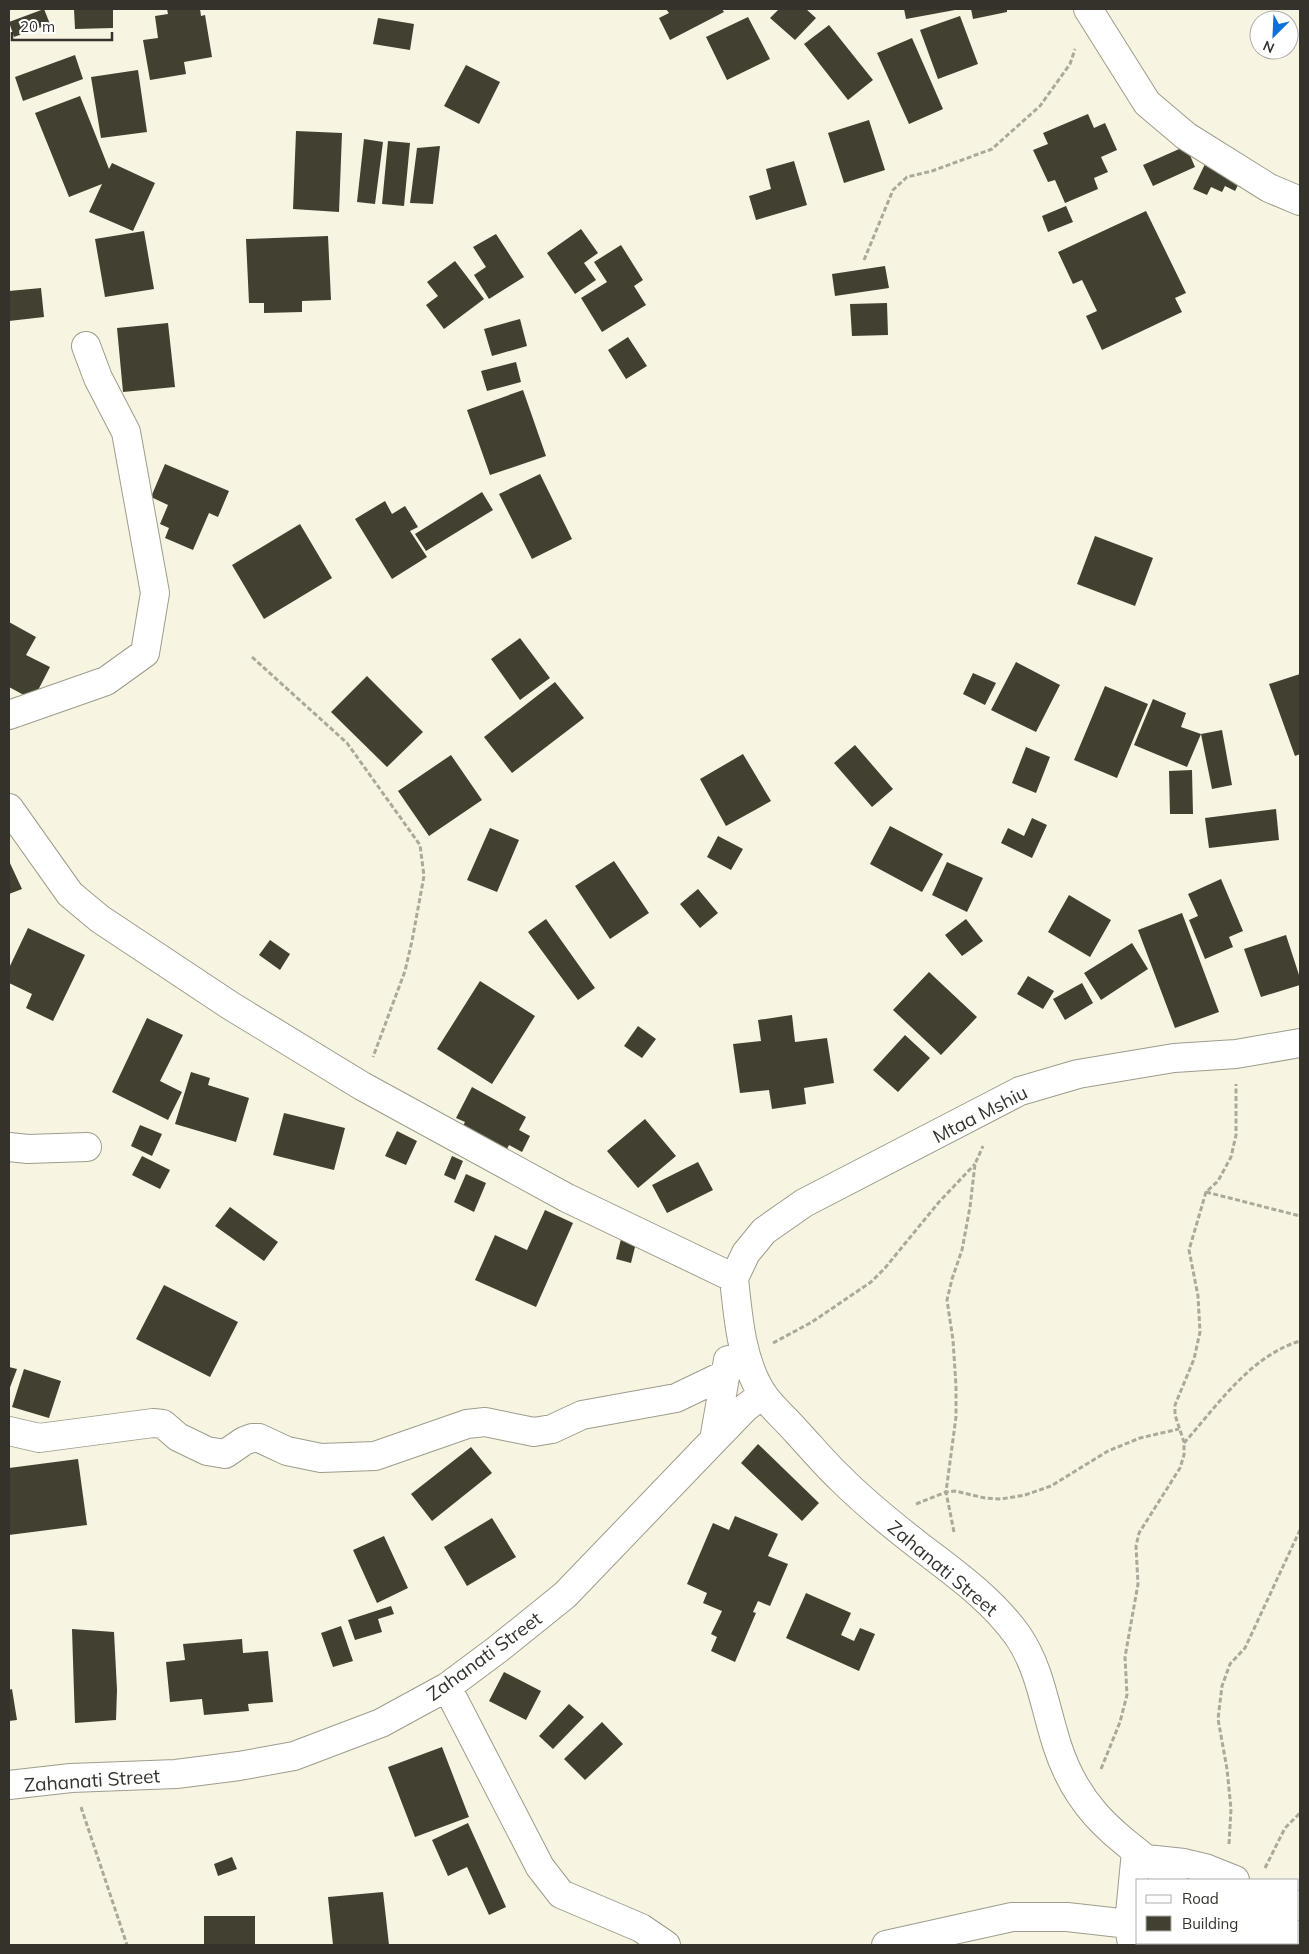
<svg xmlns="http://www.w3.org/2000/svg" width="1309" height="1954" font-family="Mulish,sans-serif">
<rect width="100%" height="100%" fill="#f7f4e1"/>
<!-- building -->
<path fill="#424031" d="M44 9 50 24 14 37 9 22Z
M74 9H113V28L75 29Z
M167 9H200L201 16 205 15 212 57 184 62 186 74 150 80 143 40 158 38 155 16 168 14Z
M666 9H722L724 12 670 40 659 18 669 13Z
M779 9H806L816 18 795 40 770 18Z
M904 9H955V10L906 19Z
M971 9H1007V12L973 19Z
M960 16 978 64 938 79 920 30Z
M748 17 770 59 727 80 706 37Z
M378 18 414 24 410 50 373 44Z
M829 25 873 80 848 100 804 44Z
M912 38 943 109 909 124 877 53Z
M75 55 83 79 23 101 15 77Z
M466 65 500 82 479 124 444 106Z
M138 70 147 132 101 138 91 77Z
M80 96 109 169 112 163 155 183 133 231 89 212 102 184 69 197 35 113Z
M1088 114 1094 128 1105 123 1117 150 1101 157 1108 172 1094 178 1098 189 1065 203 1055 180 1048 182 1033 150 1048 144 1043 133Z
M869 120 885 170 844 183 828 133Z
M296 131 342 133 339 212 293 209Z
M364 139 383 142 375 204 357 202Z
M388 141 410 143 404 206 382 204Z
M440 146 433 204 410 203 417 148Z
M1186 146 1195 167 1153 186 1143 165Z
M794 161 807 205 756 220 749 196 771 189 766 169Z
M1206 162 1241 179 1235 191 1225 186 1222 192 1211 187 1207 195 1193 189Z
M1066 206 1073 222 1048 232 1042 216Z
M1146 211 1186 293 1175 298 1182 312 1102 350 1086 316 1097 311 1082 280 1073 284 1058 252Z
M581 229 598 253 584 263 596 280 575 294 547 253Z
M144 231 154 289 105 297 95 239Z
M496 234 524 277 489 299 474 275 486 267 473 247Z
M328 236 331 300 302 301V312L264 313V303H249L246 239Z
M621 245 643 280 634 286 646 305 602 332 581 298 607 282 594 262Z
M455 261 484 299 444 329 426 305 438 296 427 282Z
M885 266 889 288 835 296 832 274Z
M41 288 44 317 9 321V291Z
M887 303 888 335 852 336 850 304Z
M520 319 527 346 492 356 484 329Z
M168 323 175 387 123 392 117 328Z
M628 337 647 366 626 379 608 350Z
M516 362 521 382 487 391 481 371Z
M523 390 546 456 490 475 467 410Z
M165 464 229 491 218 517 209 513 193 550 165 538 169 528 160 524 168 505 151 497Z
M540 474 572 539 532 559 499 494Z
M482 492 493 510 426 551 415 534Z
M385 501 392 514 405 506 418 527 410 531 427 557 392 579 355 519Z
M300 524 332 578 264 619 232 565Z
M1095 536 1153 558 1135 606 1077 584Z
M9 622 36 637 26 655 50 667 33 700 9 687Z
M520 638 550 678 520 700 491 659Z
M1016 662 1060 685 1036 732 991 710Z
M973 673 996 683 985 705 963 694Z
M1300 674V754L1295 756 1269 684Z
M367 676 423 732 387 767 331 712Z
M555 682 584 718 512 773 484 737Z
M1105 686 1148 704 1117 778 1074 760Z
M1153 699 1186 713 1181 727 1201 734 1187 767 1134 745Z
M1222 730 1232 785 1212 789 1201 734Z
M855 745 893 789 872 807 834 763Z
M1026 747 1050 757 1036 793 1012 783Z
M743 754 771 801 726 826 700 779Z
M451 755 482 800 429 836 398 791Z
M1192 770 1193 814H1170L1169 771Z
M1276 809 1279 840 1209 848 1205 818Z
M1032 818 1047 825 1032 858 1001 843 1008 828 1024 836Z
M890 826 943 854 922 892 870 864Z
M490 828 519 840 497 892 467 880Z
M718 836 743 849 731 870 707 857Z
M9 861 22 889 9 894Z
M614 861 649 913 610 939 575 886Z
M947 862 983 878 967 912 932 895Z
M1221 879 1243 931 1229 937 1233 947 1205 959 1189 920 1198 916 1188 894Z
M698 889 718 913 700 928 680 904Z
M1069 895 1111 920 1090 957 1048 932Z
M1182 913 1219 1012 1175 1028 1138 930Z
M546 919 595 988 578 1000 528 932Z
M966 919 983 941 962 956 945 935Z
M28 928 85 955 53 1021 26 1008 32 994 9 983V968Z
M1286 935 1300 978V985L1261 997 1244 949Z
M270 940 290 954 280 970 259 955Z
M1132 943 1148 969 1101 1000 1084 973Z
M929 972 977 1017 941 1055 893 1010Z
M1028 976 1054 991 1043 1009 1017 994Z
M480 981 535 1016 492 1084 437 1049Z
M1082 983 1093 1003 1065 1020 1053 999Z
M792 1015 795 1042 827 1038 834 1083 804 1088 806 1104 772 1109 769 1090 740 1093 733 1044 761 1041 758 1020Z
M147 1018 183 1035 160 1081 182 1092 168 1120 112 1092Z
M638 1026 656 1039 642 1058 624 1046Z
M905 1035 930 1058 898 1092 873 1070Z
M191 1072 210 1078 208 1085 249 1098 236 1142 175 1124Z
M472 1087 526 1117 519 1130 530 1136 522 1152 509 1145 504 1155 460 1131 465 1122 456 1118Z
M284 1113 345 1128 334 1170 273 1155Z
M645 1119 676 1156 638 1188 607 1151Z
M140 1125 162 1134 152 1156 131 1146Z
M397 1131 417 1141 406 1165 385 1156Z
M142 1156 170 1170 160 1189 132 1175Z
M452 1156 463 1161 455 1180 444 1175Z
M698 1162 713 1190 667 1213 652 1185Z
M466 1174 486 1183 474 1212 454 1202Z
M230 1207 278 1242 264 1261 215 1226Z
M545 1210 573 1223 536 1307 475 1280 495 1235 527 1250Z
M621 1239 636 1243 631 1263 616 1259Z
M164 1285 238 1322 210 1377 136 1339Z
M9 1367 17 1369 9 1390Z
M24 1369 61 1381 49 1418 12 1407Z
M758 1444 819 1503 802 1521 741 1463Z
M471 1447 492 1473 432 1521 411 1494Z
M78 1459 87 1525 9 1535V1468Z
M735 1516 778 1534 768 1556 788 1564 770 1606 758 1601 753 1612 756 1613 735 1662 711 1651 717 1637 711 1634 722 1611 703 1603 707 1593 687 1584 713 1523 729 1530Z
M492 1518 516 1557 467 1586 444 1547Z
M384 1536 408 1588 377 1603 353 1550Z
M806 1593 851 1613 841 1635 854 1641 860 1628 875 1634 859 1671 786 1638Z
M391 1606 394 1614 378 1619 382 1632 355 1640 348 1620Z
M341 1626 353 1661 333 1667 321 1633Z
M72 1629 114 1632 117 1690 116 1720 75 1723Z
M242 1639 243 1653 268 1651 273 1702 248 1704 249 1711 204 1715 202 1699 170 1702 166 1662 185 1660 183 1644Z
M504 1672 541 1691 526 1720 489 1701Z
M12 1689 17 1720 9 1721V1690Z
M569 1704 584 1717 553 1749 539 1736Z
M602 1722 623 1744 585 1780 564 1759Z
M442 1747 469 1817 415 1837 388 1767Z
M468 1823 506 1907 489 1915 467 1867 448 1876 432 1840Z
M232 1857 237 1869 218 1876 214 1864Z
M383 1892 389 1945H333L328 1897Z
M204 1916H255V1945H204Z"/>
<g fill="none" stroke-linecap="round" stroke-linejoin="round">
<!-- minor casing -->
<g stroke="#9f9c8b" stroke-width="30">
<path id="minor" d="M1088 9 1147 103 1186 136 1269 188 1300 201
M9 715 106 681 145 653 155 593 126 432 98 378 86 346
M9 808 70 894 100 919 231 1006 362 1086 567 1198 734 1278
M9 1147 28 1149 87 1147
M734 1278C738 1316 741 1360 762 1393 771 1407 786 1419 796 1431 811 1447 825 1464 841 1479 865 1503 891 1524 918 1545 953 1572 992 1599 1018 1636 1040 1668 1045 1708 1057 1745 1079 1814 1119 1837 1173 1880
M734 1278 746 1253 764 1231 804 1203 1020 1091 1078 1074 1174 1058 1236 1054 1300 1043
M9 1431 39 1438 153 1423 163 1424 178 1437 207 1451 225 1454 244 1441 252 1438H259L287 1451 321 1458 375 1456 467 1424 485 1422 534 1432 552 1429 582 1415 676 1398 726 1374
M714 1440 728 1360
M447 1687 540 1867 561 1894 641 1928 666 1945
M9 1785 71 1778 176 1774 239 1766 294 1756 381 1723 447 1687 498 1649 565 1595 714 1440 745 1408 763 1394
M1146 1859 1184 1863 1205 1868 1235 1880
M1298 1905 1300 1906
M1248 1943 1250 1945
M886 1945 1012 1917H1067L1129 1924
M1132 1945 1129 1924 1136 1851"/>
</g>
<!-- path -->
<path stroke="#aba99a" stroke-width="3" stroke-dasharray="5 2.5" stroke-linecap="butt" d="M864 260 893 190 907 177 932 171 992 149 1040 106 1070 64 1075 49
M252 657 347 743 420 845 424 876 412 941 405 971 373 1057
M1206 1192 1300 1216
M773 1343 812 1322 871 1282 885 1268 939 1202 975 1164
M1184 1443C1217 1406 1250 1356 1300 1341
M916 1504 946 1492 955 1491 985 1498 1001 1499 1025 1495 1051 1486 1108 1451 1140 1438 1179 1429
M954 1532 946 1492 956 1417V1386L953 1340 947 1300 952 1279 962 1250 970 1207 975 1164 983 1146
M1101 1769 1120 1722 1127 1695 1125 1657 1138 1584 1136 1546 1139 1533 1180 1468 1184 1455V1442L1175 1415V1405L1194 1359 1200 1332 1198 1296 1189 1250 1206 1192 1218 1181 1231 1157 1236 1135V1084
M81 1807 127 1945
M1229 1844 1231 1809 1227 1769 1218 1719 1222 1686 1230 1664 1245 1648 1300 1530
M1265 1868 1285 1828 1300 1813"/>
<!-- minor -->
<use href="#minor" stroke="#fff" stroke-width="28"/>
</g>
<g text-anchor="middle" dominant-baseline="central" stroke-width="5" stroke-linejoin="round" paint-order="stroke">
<!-- street labels -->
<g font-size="19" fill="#34322b" stroke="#fff">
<text transform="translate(980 1114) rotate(-27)">Mtaa Mshiu</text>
<text transform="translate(943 1568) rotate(40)">Zahanati Street</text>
<text transform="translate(484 1656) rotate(-36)">Zahanati Street</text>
<text transform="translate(92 1780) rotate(-4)">Zahanati Street</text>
</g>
</g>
<!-- border -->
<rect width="1309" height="1954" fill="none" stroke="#34322b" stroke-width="20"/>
<!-- legend -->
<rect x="1136" y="1879" width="162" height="65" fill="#ffffff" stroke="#aeadaa"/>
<rect x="1146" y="1895" width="25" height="8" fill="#ffffff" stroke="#aeadaa"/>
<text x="1182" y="1904" font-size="15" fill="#34322b">Road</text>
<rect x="1146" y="1916" width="25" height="15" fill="#424031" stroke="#aeadaa"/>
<text x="1182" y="1929" font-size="15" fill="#34322b">Building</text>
<!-- north arrow -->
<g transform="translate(1274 35) rotate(204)"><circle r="24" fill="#ffffff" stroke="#aeadaa"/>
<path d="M0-4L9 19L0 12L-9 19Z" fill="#0f70d8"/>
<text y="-8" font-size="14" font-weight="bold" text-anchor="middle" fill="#34322b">N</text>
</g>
<!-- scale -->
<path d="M12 32v8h100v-8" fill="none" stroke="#34322b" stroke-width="2.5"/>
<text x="20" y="32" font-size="15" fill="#34322b" stroke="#ffffff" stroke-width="4" paint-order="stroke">20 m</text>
</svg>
